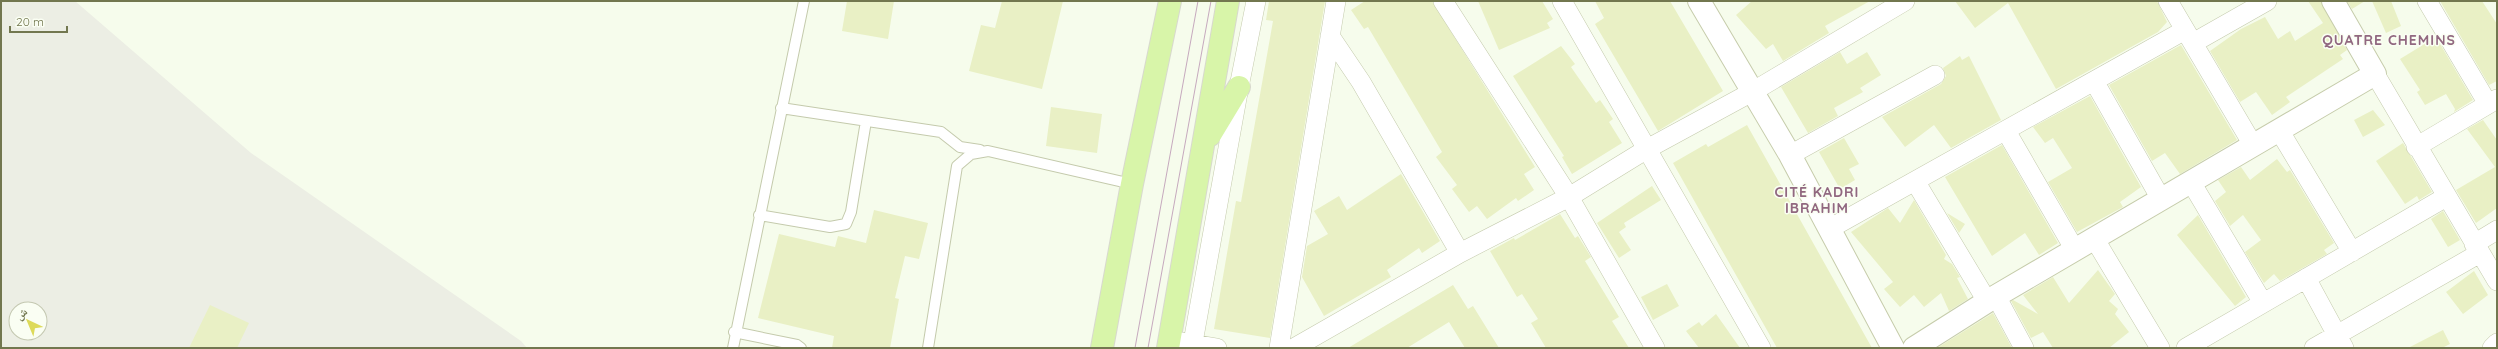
<svg xmlns="http://www.w3.org/2000/svg" width="2498" height="349" font-family="Quicksand,'Noto Naskh Arabic',sans-serif">
<rect width="100%" height="100%" fill="#f6fcec"/>
<!-- industrial -->
<path fill="#eceee4" fill-rule="evenodd" d="M1 1H75L251 153 521 341 527 348H1ZM16 309H40V333H16Z"/>
<!-- building -->
<path fill="#e9f0c5" d="M847 1H894L888 39 842 31Z
M1002 1H1063L1042 89 969 71 981 25 995 28Z
M1269 1H1325L1270 338 1214 329 1236 201 1241 202 1273 21 1266 20Z
M1365 1H1432L1535 167 1524 174 1534 190 1518 201 1516 198 1487 219 1477 206 1469 212 1452 189 1457 185 1436 157 1442 152 1368 27 1364 29 1351 10Z
M1478 1H1542L1553 19 1547 23 1550 28 1499 50Z
M1595 1H1670L1723 91 1658 131 1595 24 1604 18Z
M1752 1H1870L1825 26 1829 33 1783 61 1773 44 1766 49 1736 15Z
M1955 1H2157L2167 22 2158 32 2056 89 2008 3 1975 28Z
M2308 1H2321L2347 50 2340 55 2343 59 2286 97 2290 102 2272 115 2256 92 2240 102 2210 51 2241 29 2265 17 2278 39 2290 31 2295 41 2323 23Z
M2347 1H2365L2352 9Z
M2372 1H2391L2401 26 2386 33Z
M2440 1H2482L2497 24V81L2489 85Z
M2436 37 2473 100 2454 112 2455 109 2446 94 2425 105 2417 92 2420 90 2400 59Z
M2181 45 2237 140 2180 174 2165 153 2152 161 2109 85Z
M1561 46 1575 64 1571 67 1596 103 1600 100 1613 119 1609 122 1622 143 1572 174 1562 157 1564 156 1513 76Z
M1840 52 1847 64 1867 52 1881 75 1860 88 1863 92 1834 108 1838 116 1808 133 1781 87Z
M1960 56 1962 60 1969 56 2001 120 1951 148 1934 125 1905 147 1882 117 1941 84 1946 76 1943 68Z
M2090 96 2141 187 2120 202 2123 207 2077 232 2048 182 2072 168 2053 138 2045 143 2033 127Z
M1051 107 1102 114 1097 153 1046 146Z
M2373 110 2385 125 2363 137 2354 120Z
M2483 120 2497 140V208L2476 223 2456 190 2495 167 2467 129Z
M1747 125 1872 348H1777L1673 163 1706 144 1708 147Z
M1844 138 1859 164 1849 169 1855 180 1840 189 1819 152Z
M2403 143 2432 192 2419 200 2417 196 2405 204 2376 161Z
M2002 145 2058 243 2039 255 2025 233 1992 256 1945 177Z
M2277 159 2287 172 2290 170 2334 243 2324 250 2327 254 2280 281 2274 274 2264 283 2245 252 2261 240 2243 215 2230 226 2215 201 2226 192 2218 180 2241 167 2250 180Z
M1401 174 1440 241 1422 253 1419 248 1387 270 1391 277 1324 316 1302 277 1307 246 1328 234 1314 211 1339 196 1347 210Z
M1652 186 1661 200 1624 223 1626 227 1619 232 1631 250 1619 258 1597 223Z
M1914 200 1946 255 1944 259 1952 264 1960 277 1957 278 1968 299 1949 311 1941 293 1924 307 1914 295 1900 307 1884 289 1893 282 1851 232 1888 208 1900 223Z
M874 210 928 223 919 259 905 256 895 298 899 299 890 348H832L834 336 758 318 779 234 835 247 838 236 866 243Z
M2443 211 2460 240 2448 247 2431 219Z
M1947 213 1965 224 1959 233Z
M1560 214 1575 238 1578 236 1591 257 1585 261 1619 317 1612 321 1629 348H1546L1531 323 1538 319 1522 294 1517 297 1490 251 1514 238 1515 240Z
M2198 215 2246 297 2235 306 2177 235Z
M2098 270 2115 294 2109 301 2118 309 2115 314 2129 332 2109 348H2053L2043 332 2031 338 2011 301 2013 300 2038 314 2023 295 2053 277 2069 303Z
M2474 271 2488 295 2463 314 2446 292Z
M1667 284 1679 306 1653 320 1641 297Z
M1453 285 1468 309 1473 306 1499 348H1465L1449 322 1407 348H1348Z
M210 305 249 323 237 348H189Z
M1993 313 2012 348H1937Z
M1716 314 1726 328 1740 348H1699L1686 331 1699 322 1702 326Z
M2443 330 2450 344 2442 348H2408Z"/>
<g fill="none" stroke-linecap="round" stroke-linejoin="round">
<!-- lane casing -->
<g stroke="#c4caac" stroke-width="12">
<path id="lane" d="M781 108 941 132 960 147 980 150
M759 215 830 227 846 224 851 212 866 121
M734 332 797 345 801 348
M733 348 804 1
M928 348 957 166 971 154 988 151 1132 184"/>
</g>
<!-- street casing -->
<g stroke="#c4caac" stroke-width="20">
<path id="street" d="M1443 1 1569 197 1655 348
M1562 1 1761 348
M2168 1 2253 145
M2427 1 2488 104
M1330 36 1361 82 1460 253
M2193 43 2267 1
M2375 74 2497 281
M2094 81 2161 199
M2279 130 2352 252
M2006 131 2075 250
M2416 147 2497 99
M1790 155 1935 75
M1915 181 1987 301
M2191 182 2263 303
M1829 229 2185 30
M2094 238 2160 348
M2474 244 2497 230
M2306 278 2344 348
M1996 296 2024 348
M1181 342 1217 348
M1192 348 1239 87 1256 1
M1279 348 1336 1
M1294 348 1460 253 1569 197 1647 149 1752 92 1905 1
M2186 348 2446 197
M2314 348 2480 253
M2492 348 2497 343"/>
</g>
<!-- secondary casing -->
<g stroke="#c6ccab" stroke-width="24">
<path id="secondary" d="M1699 1 1790 155 1893 348
M1914 348 1996 296 2375 74 2333 1"/>
</g>
<!-- primary casing -->
<g stroke="#d8d9ce" stroke-width="24">
<path id="primary" d="M1210 135 1239 87
M1102 348 1132 184 1170 1
M1168 348 1228 1"/>
</g>
<!-- lane -->
<use href="#lane" stroke="#fff" stroke-width="10"/>
<!-- street -->
<use href="#street" stroke="#fff" stroke-width="19"/>
<!-- secondary -->
<use href="#secondary" stroke="#fff" stroke-width="22"/>
<!-- primary -->
<use href="#primary" stroke="#d8f5a9" stroke-width="22"/>
<!-- tram -->
<path stroke="#c6a9be" stroke-width="1" d="M1135 348 1198 1
M1148 348 1211 1"/>
</g>
<g text-anchor="middle" dominant-baseline="central" stroke-width="3" stroke-linejoin="round" paint-order="stroke">
<!-- district labels -->
<g font-size="14" font-weight="bold" letter-spacing="1" fill="#916880" stroke="#fafef3">
<text x="2389" y="40">QUATRE CHEMINS</text>
<text x="1817" y="192">CITÉ KADRI<tspan x="1817" dy="16">IBRAHIM</tspan></text>
</g>
</g>
<!-- border -->
<rect width="2498" height="349" fill="none" stroke="#72774f" stroke-width="4"/>
<!-- north arrow -->
<g transform="translate(28 321) rotate(316)"><circle r="19" fill="#fafef3" stroke="#c4c8b1"/>
<path d="M0-3L7 15L0 10L-7 15Z" fill="#ddda5a"/>
<text y="-6" font-size="11" font-weight="bold" text-anchor="middle" fill="#72774f">ش</text>
</g>
<!-- scale -->
<path d="M10 26v6h57v-6" fill="none" stroke="#72774f" stroke-width="2"/>
<text x="16" y="26" font-size="12" fill="#72774f" stroke="#fafef3" stroke-width="3" paint-order="stroke">20 m</text>
</svg>
